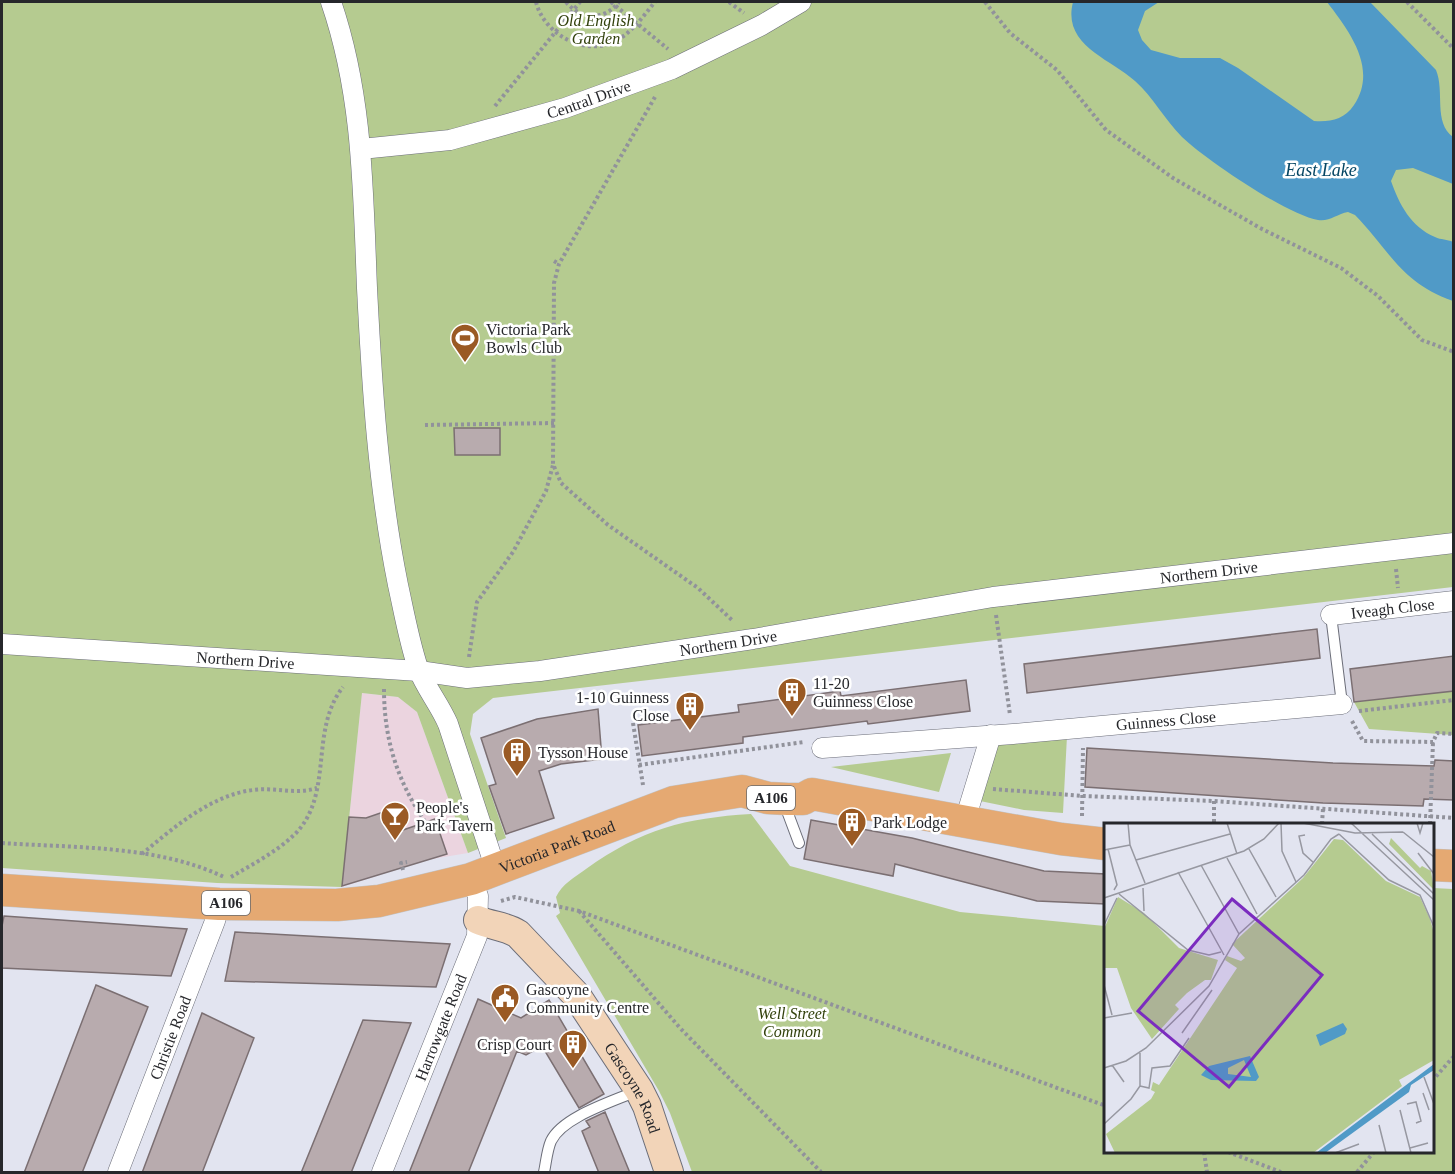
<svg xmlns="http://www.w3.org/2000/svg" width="1455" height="1174" font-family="'Times New Roman',serif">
<rect width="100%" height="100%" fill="#e2e4f0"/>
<!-- commercial -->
<path fill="#ebd4df" d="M362 693 398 697 417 712 468 853 378 868 380 875 342 887Z"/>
<!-- green -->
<path fill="#b5cb90" d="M2 2H1453V587L493 698 473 714 470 734 506 838 468 853 417 712 398 697 362 693 342 887 217 883 2 868Z
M1453 691V735L1369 729 1354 702Z
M1067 736 1063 813 1024 810 980 801 996 742Z
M951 753 939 792 831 767Z
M751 814 790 866 960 912 1105 926 1106 1152H1432L1433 888 1453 889V1172H692L670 1113 659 1091 556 916 560 913 556 897C562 884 575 877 586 869 642 829 685 818 751 814Z"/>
<!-- water -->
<path fill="#509ac7" d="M1073 2H1159L1145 11 1138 30 1142 40 1151 50 1180 58H1220L1238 68 1314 121C1330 122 1344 120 1354 105 1378 69 1350 32 1327 2H1370L1436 70C1445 92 1433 122 1453 137V184L1413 168 1396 170 1391 181C1399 204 1411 227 1435 237 1441 240 1447 239 1453 242V301C1400 282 1391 252 1355 215L1348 212C1337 214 1329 222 1318 220 1287 215 1205 159 1182 137 1165 120 1153 97 1135 81 1109 58 1062 45 1073 2Z"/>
<!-- building -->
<path fill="#b8abae" stroke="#7b6f72" stroke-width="1.5" d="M454 428H500V455H455Z
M1317 629 1320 658 1027 693 1024 664Z
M1454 656V691L1354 702 1350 669Z
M966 680 970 711 868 724 867 721 743 737V743L642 756 638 725 739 712 738 705 840 691 841 696Z
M598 709 602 759 561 764 539 771 554 818 506 834 489 786 496 784 481 738 537 719Z
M1087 748 1333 763 1434 766 1435 760 1454 761V800L1424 799 1423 806 1323 803 1085 787Z
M395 808 403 830 435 819 447 854 342 886 349 817 366 818Z
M811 820 912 838 1044 871 1106 874V904L1037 901 895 864 893 876 804 859Z
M4 916 187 929 171 976 2 968V926Z
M235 932 450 944 436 987 225 981Z
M96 985 148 1007 82 1173H24Z
M478 999 521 1018 549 1000 604 1094 579 1108 542 1046 526 1055 517 1051 468 1173H409Z
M202 1013 254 1038 202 1173H142Z
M363 1020 411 1023 351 1173H301Z
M605 1112 630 1173H599L582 1131 590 1127 586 1121Z"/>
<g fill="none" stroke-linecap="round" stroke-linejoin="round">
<!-- lane casing -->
<g stroke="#6c6e79" stroke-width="12">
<path id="lane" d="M1331 615 1342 704
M788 802 787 811 799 843
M544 1172C546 1163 547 1150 551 1141 563 1116 615 1101 639 1090"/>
</g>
<!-- street casing -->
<g stroke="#6c6e79" stroke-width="21">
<g id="street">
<path d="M331 2C363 95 363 190 367 288 372 387 378 486 398 585 404 612 409 641 418 668 425 687 440 705 448 724L496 870"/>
<path id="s1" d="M361 149 450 140 565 108 672 69 762 25 801 2"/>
<path id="s2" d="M1331 615 1454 601"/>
<path id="s3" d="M2 644 419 671 467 678 540 671 753 639 993 597 1454 543"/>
<path id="s4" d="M822 748 1013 734 1342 704"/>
<path d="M965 820 991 735"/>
<path id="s5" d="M118 1172 215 921 219 904"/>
<path id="s6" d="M382 1172 477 936 478 896 471 879"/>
</g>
</g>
<!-- secondary casing -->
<g stroke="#6c6e79" stroke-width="30">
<g id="secondary">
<path id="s7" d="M478 920C492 926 506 926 518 934L577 996 639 1090 647 1106 669 1172"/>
</g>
</g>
<!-- primary casing -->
<g stroke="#c2c3c4" stroke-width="33">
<g id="primary">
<path d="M1432 865 1454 866"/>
<path id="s8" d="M2 890 219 904 337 905 379 901 471 879 674 802 742 791 768 798 788 799H803L812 794 1061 839 1106 844"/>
</g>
</g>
<!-- path -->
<path stroke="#91929b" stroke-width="4" stroke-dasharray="3 3" stroke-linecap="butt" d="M536 2C544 35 588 59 619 39 634 30 644 15 655 2
M566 2C581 20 604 21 619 2
M611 2 668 49
M729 2 744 13
M985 2 1010 33 1057 70 1106 130 1173 178 1260 228 1341 268 1378 296 1422 340 1454 352
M1407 2 1454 49
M655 97 559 264 554 283 553 464 561 483 608 525 698 588 733 621
M495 106 580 2
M554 261 559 264
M425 425 555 423
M1396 569 1398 588
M996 615 1010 715
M469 657 477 602 513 552 546 491 553 465
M384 689C384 739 397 781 426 823
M1359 711 1454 700
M1352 721 1363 741 1433 742 1437 733 1454 734
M633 723 643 785
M639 765 804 742
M993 789 1083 796 1214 801 1454 818
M1214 801V824
M1082 816 1083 748
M1322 824 1323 808
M1430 824 1433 742
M2 843C75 848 157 845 224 877
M142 854C173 828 211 795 253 790 275 787 295 795 317 788
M403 870 401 863 407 862
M231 877C253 864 278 851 296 833 334 793 309 730 343 687
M501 901 515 897 579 911 1106 1106
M579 911 680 1028 821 1172
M1432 1081 1454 1056
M1204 1152 1207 1172
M1228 1152 1281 1172
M1357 1172 1374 1152"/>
<!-- lane -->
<use href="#lane" stroke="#fff" stroke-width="10"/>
<!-- street -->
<use href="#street" stroke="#fff" stroke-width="20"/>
<!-- secondary -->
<use href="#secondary" stroke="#f2d4b8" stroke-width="28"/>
<!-- primary -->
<use href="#primary" stroke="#e5a972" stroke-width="32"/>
</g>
<!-- icons -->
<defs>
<g id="stadium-pin" transform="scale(1.5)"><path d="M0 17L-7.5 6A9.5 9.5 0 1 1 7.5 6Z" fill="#9a5a24" stroke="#fff"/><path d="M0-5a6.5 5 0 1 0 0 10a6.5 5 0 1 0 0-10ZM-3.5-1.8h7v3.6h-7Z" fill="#fff"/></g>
<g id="building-pin" transform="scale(1.5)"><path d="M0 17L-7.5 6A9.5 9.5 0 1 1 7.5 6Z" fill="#9a5a24" stroke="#fff"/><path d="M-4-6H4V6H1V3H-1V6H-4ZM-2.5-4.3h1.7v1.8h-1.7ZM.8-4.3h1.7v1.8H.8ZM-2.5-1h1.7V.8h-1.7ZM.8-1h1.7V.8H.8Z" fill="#fff"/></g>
<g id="bar-pin" transform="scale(1.5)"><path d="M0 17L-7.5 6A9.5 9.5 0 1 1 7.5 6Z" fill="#9a5a24" stroke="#fff"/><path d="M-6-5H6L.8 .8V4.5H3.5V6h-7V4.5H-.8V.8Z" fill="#fff"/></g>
<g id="civic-pin" transform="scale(1.5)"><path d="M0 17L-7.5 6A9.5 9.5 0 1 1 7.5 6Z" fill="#9a5a24" stroke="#fff"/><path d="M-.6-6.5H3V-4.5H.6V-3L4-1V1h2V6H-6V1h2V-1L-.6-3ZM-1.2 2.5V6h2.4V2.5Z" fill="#fff"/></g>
</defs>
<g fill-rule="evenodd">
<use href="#stadium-pin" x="465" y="338"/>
<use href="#building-pin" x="792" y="692"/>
<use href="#building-pin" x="690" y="706"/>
<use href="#building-pin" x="517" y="752"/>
<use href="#bar-pin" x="395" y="816"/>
<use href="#building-pin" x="852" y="822"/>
<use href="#civic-pin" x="505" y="998"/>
<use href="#building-pin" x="573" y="1044"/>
</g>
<g text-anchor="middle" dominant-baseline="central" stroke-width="5" stroke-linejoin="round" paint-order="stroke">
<!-- shield labels -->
<g fill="#fff" stroke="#67686b" stroke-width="1.5">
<rect x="747" y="786" width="48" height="24" rx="4.5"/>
<rect x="202" y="891" width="48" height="24" rx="4.5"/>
</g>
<g font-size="15" font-weight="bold" fill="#26272b">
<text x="771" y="798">A106</text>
<text x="226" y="903">A106</text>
</g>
<!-- park labels -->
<g font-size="16" font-style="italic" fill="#32410c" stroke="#fff">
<text x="596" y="20">Old English<tspan x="596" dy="18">Garden</tspan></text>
<text x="792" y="1013">Well Street<tspan x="792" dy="18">Common</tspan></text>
</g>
<!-- street labels -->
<g font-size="16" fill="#26272b" stroke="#fff">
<text stroke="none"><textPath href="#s1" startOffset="234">Central Drive</textPath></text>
<text stroke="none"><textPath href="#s3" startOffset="1216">Northern Drive</textPath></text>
<text stroke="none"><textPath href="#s2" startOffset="62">Iveagh Close</textPath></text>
<text stroke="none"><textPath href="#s3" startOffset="730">Northern Drive</textPath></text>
<text stroke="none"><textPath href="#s3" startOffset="244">Northern Drive</textPath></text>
<text stroke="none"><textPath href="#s4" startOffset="345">Guinness Close</textPath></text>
<text stroke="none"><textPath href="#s8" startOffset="564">Victoria Park Road</textPath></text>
<text stroke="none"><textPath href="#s6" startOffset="156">Harrowgate Road</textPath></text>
<text stroke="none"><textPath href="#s5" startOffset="144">Christie Road</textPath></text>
<text stroke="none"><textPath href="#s7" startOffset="236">Gascoyne Road</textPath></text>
</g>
<!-- poi labels -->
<g font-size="16" fill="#26272b" stroke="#fff" text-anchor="start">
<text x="486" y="329">Victoria Park<tspan x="486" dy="18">Bowls Club</tspan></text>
<text x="813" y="683">11-20<tspan x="813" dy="18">Guinness Close</tspan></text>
<text x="669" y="697" text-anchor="end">1-10 Guinness<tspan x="669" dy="18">Close</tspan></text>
<text x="538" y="752">Tysson House</text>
<text x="416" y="807">People's<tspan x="416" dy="18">Park Tavern</tspan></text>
<text x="873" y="822">Park Lodge</text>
<text x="526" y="989">Gascoyne<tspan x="526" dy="18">Community Centre</tspan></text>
<text x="552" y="1044" text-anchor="end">Crisp Court</text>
</g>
<!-- water labels -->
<g font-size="18" font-style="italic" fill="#064664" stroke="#fff">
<text x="1321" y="170">East Lake</text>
</g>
</g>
<!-- overview -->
<g transform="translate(1104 823)">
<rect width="330" height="330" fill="#e2e4f0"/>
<path d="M287 15 316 45 318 43 327 48 330 67 285 21ZM230 16 239 17 282 58 316 74 326 96 330 110V237L295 257 298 263 209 330H11L2 311 47 276 51 269 47 267 49 259 55 262 133 145 121 137 123 133 137 138 141 135 128 121 199 55ZM14 74 40 90 75 125 114 137 107 157H101L83 170 71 182 75 186 48 216 27 185 13 145H0V106Z" fill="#b5cb90"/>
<path d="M239 200 243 206 241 211 216 223 212 212ZM146 233 155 254 152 258 107 257 97 252 105 243ZM140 237 147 254 124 251V245ZM330 241V247L307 262 305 269 221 330H212Z" fill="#509ac7" fill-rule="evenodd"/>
<path fill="none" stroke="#9798a1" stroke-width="1.5" d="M24 0 26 22 41 60M123 0 133 31M177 0 178 28 192 59M199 0 251 10 299 9M247 0 330 77M313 0 316 10 319 0M299 9 330 34M235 11 285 57 316 72 330 104M268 11 330 71M201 12 195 13 199 30 210 40M4 26 13 62 10 67M145 26 172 74M0 27 26 22M314 30 330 51M123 35 153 91M32 37 126 11M97 42 135 111M74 49 120 132M39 65 40 88M15 71 84 127 105 132 117 129M0 75 140 28 160 16 175 0M0 102 13 75M0 162 8 192M0 195 28 190M78 210 108 167M8 242 20 259M0 245 22 238 42 225 105 163 135 111 200 52 227 16 235 11M320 254 330 281M36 263 45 265 48 245 66 243 85 215M319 270 325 287M303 281 312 279 317 298 312 300M296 287 307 330M0 301 27 276 36 263V230M275 302 282 330M306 325 324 320M231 330 255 321"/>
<path fill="#7b2cbf" fill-opacity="0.15" stroke="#7b2cbf" stroke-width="3" d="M128 76 218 152 125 264 34 188Z"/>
<rect width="330" height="330" fill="none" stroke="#26272b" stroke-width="3"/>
</g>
<!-- border -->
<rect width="1455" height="1174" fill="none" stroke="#26272b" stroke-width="6"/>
</svg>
